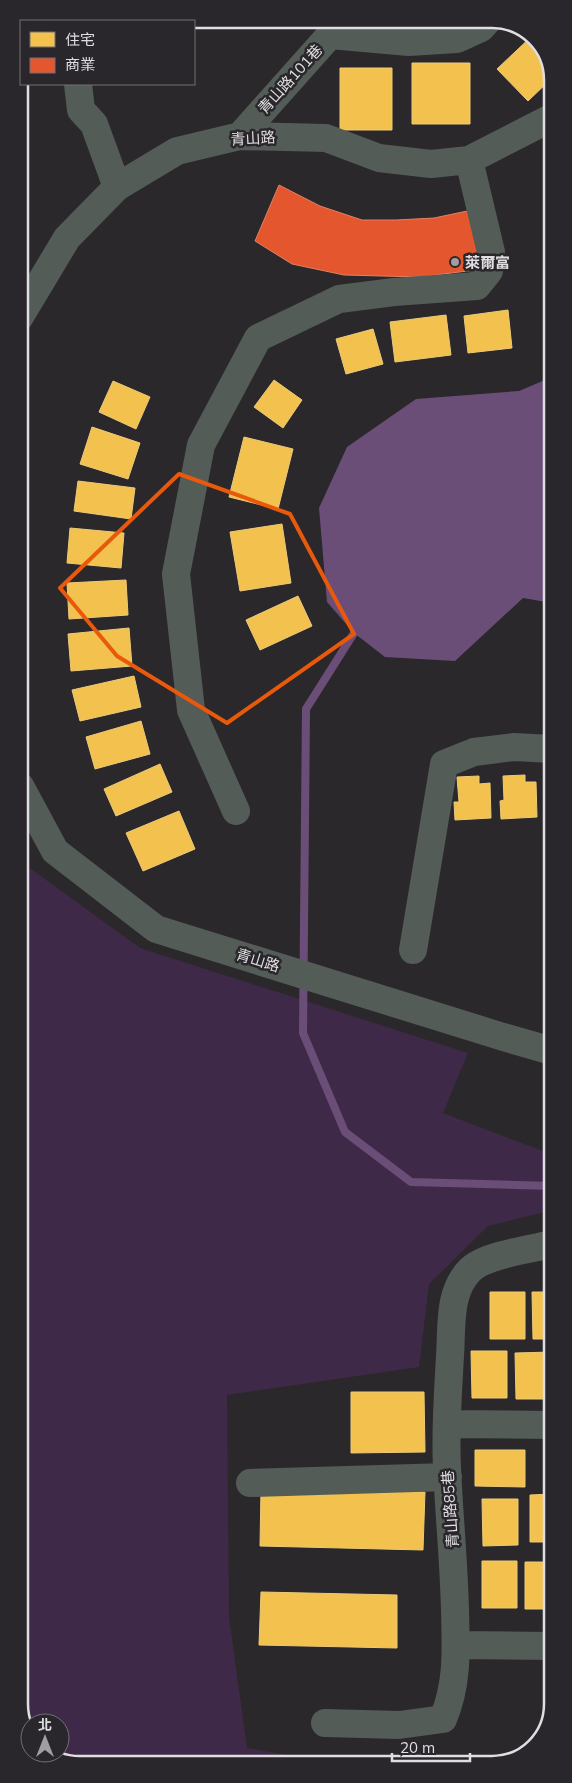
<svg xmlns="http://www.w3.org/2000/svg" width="572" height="1783" font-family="Mulish,'Noto Sans TC',sans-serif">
<rect width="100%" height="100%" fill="#2a282b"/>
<!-- green -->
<path fill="#3f2948" d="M20 861 140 948 468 1053 443 1113 553 1155V1210L488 1226 429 1284 419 1367 227 1395 229 1617 247 1748 334 1763 75 1764 48 1753H60V1723H30V1734L21 1719Z"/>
<!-- water -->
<path fill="#6b4e77" d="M552 377V603L523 598 455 661 385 657 354 633 327 602 319 508 347 447 416 399 519 391Z"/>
<!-- homes -->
<path fill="#f2c14e" stroke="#edca7a" d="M533 35 551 64V79L528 101 497 69Z
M412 63H470V124H412Z
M340 68H392V130H340Z
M508 310 512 348 468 353 464 316Z
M446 315 451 355 395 362 390 322Z
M373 329 383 364 346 374 336 339Z
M274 380 302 400 283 428 254 407Z
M113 381 150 397 136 429 99 412Z
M92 427 140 443 128 479 80 464Z
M244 437 293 449 278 509 229 497Z
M78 481 135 488 131 519 74 511Z
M282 524 291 583 240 591 230 532Z
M70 528 124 533 121 568 67 563Z
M126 580 128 615 69 619 67 583Z
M298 596 312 626 260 650 246 620Z
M129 628 132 666 71 671 68 634Z
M134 676 141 707 80 721 72 690Z
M141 721 150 754 95 769 86 737Z
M160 764 172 792 116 816 104 789Z
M525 775V782H536L537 817 501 819 500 801 504 800 503 776Z
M479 776V784L490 783 491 818 455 820 454 802H459L457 777Z
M551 776H552V818H546V800H550Z
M179 811 195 849 143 871 126 833Z
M490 1292H525V1339H490Z
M532 1292H553V1339H533Z
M471 1351H507V1398H472Z
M551 1352V1399H516L515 1353Z
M351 1392H424L425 1452 351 1453Z
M475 1450H525V1487L475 1486Z
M261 1489 425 1492 423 1550 260 1546Z
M553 1494V1542H530V1495Z
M482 1499H518V1545L483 1546Z
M482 1561H517V1608H482Z
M525 1562H553V1609H525Z
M261 1592 397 1595V1648L259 1645Z"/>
<!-- shops -->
<path fill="#e4572e" stroke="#e38064" d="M279 185 320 206 362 220H396L434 218 472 210 483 269 420 277 344 275 292 264 255 241Z"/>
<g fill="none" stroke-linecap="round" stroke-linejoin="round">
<!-- stream -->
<path stroke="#6b4e77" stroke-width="8" d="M354 633 306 709 303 1033 345 1132 411 1182 553 1186"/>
<!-- minor -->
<path stroke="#545c58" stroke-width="28" d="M99 21 101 19
M78 84 81 110 94 124 117 187
M240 136 330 35 409 42 457 39 481 28 489 19
M19 318 67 238 117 187 177 151 240 136 326 138 379 158 431 164 469 160 551 118
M20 786 55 851 156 929 500 1036 552 1051
M236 811 191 710 176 574 201 445 258 338 339 299 394 292 477 286 489 271 491 252 469 160
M413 950 444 764 474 752 514 747 552 749
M447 1424 553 1425
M250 1483 448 1477
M456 1645 553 1646
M325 1723 399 1725 443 1719C458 1684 456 1649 455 1611 454 1563 449 1515 447 1467 445 1430 448 1393 450 1356 452 1327 448 1292 470 1270 485 1255 531 1249 553 1244"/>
</g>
<!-- marked area -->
<path fill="none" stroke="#e8590c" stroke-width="4" stroke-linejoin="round" d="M179 474 290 514 354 634 227 723 117 656 60 588Z"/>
<!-- markers -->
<circle fill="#a09ea1" stroke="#2a272c" stroke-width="2" cx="455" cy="262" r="5"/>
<g text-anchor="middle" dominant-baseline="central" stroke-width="5" stroke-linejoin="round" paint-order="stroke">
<!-- street labels -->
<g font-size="15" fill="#e0dee1" stroke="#2a272c">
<text transform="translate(290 79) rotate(-48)">青山路101巷</text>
<text transform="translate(253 138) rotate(-3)">青山路</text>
<text transform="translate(258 960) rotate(17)">青山路</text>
<text transform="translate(450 1509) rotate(-94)">青山路85巷</text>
</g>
<!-- poi labels -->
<g font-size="15" font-weight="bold" fill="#e0dee1" stroke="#2a272c" text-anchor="start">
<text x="465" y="262">萊爾富</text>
</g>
</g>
<!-- crop -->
<path d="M0 0H572V1783H0ZM80 28H492A52 52 0 0 1 544 80V1704A52 52 0 0 1 492 1756H80A52 52 0 0 1 28 1704V80A52 52 0 0 1 80 28Z" fill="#2a272c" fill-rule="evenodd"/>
<path fill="none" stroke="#e0dee1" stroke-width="2.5" d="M80 28H492A52 52 0 0 1 544 80V1704A52 52 0 0 1 492 1756H80A52 52 0 0 1 28 1704V80A52 52 0 0 1 80 28Z"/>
<!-- legend -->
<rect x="20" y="20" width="175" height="65" fill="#2a272c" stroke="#737074"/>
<rect x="30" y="32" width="25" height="15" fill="#f2c14e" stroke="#737074"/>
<text x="65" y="45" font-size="15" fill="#e0dee1">住宅</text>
<rect x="30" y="58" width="25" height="15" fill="#e4572e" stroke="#737074"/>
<text x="65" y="70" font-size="15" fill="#e0dee1">商業</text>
<!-- north arrow -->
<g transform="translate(45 1738)"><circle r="24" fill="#2a272c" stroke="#737074"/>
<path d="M0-4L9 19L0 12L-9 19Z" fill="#a09ea1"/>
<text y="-8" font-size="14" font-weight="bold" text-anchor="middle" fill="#e0dee1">北</text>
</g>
<!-- scale -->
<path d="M392 1753v8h78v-8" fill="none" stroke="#e0dee1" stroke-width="2.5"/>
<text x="400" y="1753" font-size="15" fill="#e0dee1" stroke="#2a272c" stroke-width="4" paint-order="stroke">20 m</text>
</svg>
